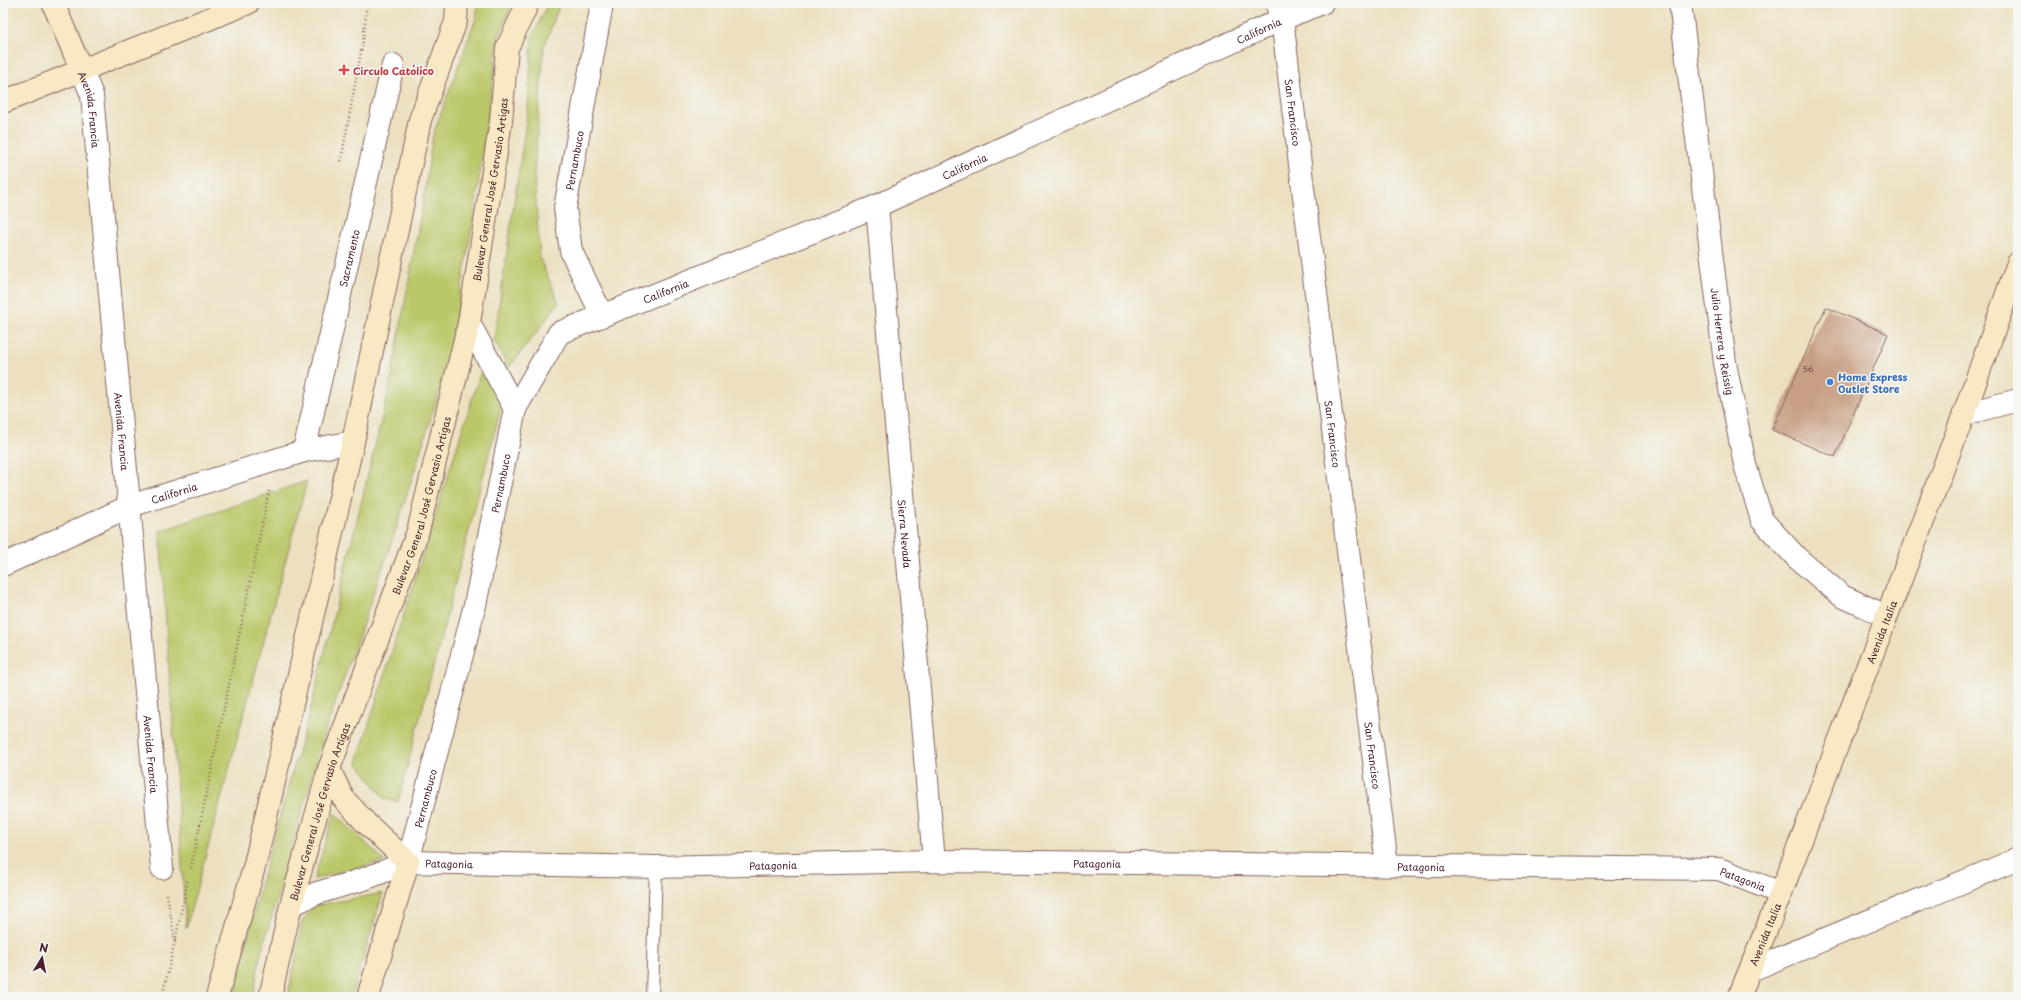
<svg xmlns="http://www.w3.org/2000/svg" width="2021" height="1000" font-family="'Playpen Sans',sans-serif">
<rect width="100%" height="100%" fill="#f6f6f2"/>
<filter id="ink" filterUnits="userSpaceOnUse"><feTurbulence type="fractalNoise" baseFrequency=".025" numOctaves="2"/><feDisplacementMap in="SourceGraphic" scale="8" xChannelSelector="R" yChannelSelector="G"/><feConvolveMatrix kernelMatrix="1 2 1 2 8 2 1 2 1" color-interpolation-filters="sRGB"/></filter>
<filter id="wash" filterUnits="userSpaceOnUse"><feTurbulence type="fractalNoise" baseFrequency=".012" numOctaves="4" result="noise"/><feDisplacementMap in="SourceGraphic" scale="16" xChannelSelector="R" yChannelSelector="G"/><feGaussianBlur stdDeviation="0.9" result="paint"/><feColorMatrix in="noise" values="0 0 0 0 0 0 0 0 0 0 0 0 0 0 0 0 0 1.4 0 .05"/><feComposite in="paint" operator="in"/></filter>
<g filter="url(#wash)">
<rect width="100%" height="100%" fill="#ece0c0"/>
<!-- green -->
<path fill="#bbc86a" stroke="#82744a" d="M478 3H513L499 36 474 215 449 361 395 532 325 732 260 957 253 997H234L262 878 313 700 390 385 424 196 433 135 476 18Z
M548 3H560L544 47 534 174 540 259 559 303 509 368 494 340 528 108 532 37Z
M481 371 502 404 398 802 384 798 357 762Z
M307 481 186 928 160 531Z
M334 813 385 861 314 879Z
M383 893 351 997H288L302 922 314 906Z"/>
<g id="blocks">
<!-- building -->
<path fill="#c79f84" d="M1826 307 1888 334 1835 457 1772 430Z"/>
</g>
</g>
<g filter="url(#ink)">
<use href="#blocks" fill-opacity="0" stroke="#83635f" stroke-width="1"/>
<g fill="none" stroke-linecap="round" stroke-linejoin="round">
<!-- lane casing -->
<g stroke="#83635f" stroke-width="14">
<path id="lane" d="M652 997 656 867"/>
</g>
<!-- street casing -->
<g stroke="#83635f" stroke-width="24">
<g id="street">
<path id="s1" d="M1276 3 1282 19 1387 865"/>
<path id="s2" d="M1680 3 1725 363 1745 465 1762 520 1797 558 1842 596 1886 616"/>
<path id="s3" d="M81 69 92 95 162 868"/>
<path id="s4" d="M877 206 934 861"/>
<path id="s5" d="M602 315 571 251 565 208 602 4"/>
<path d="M469 323 515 409"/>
<path d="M1964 414 2018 400"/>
<path id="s6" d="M304 451 393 65"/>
<path id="s7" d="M3 565 130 506 304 451 353 442"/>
<path id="s8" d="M408 862 475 605 515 409 559 333 877 206 1282 19 1322 3"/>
<path id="s9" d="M291 905 317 893 364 879 408 862 656 867 934 861 1719 869 1781 893"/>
<path d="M1751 970 2018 859"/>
</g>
</g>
<!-- secondary casing -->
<g stroke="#83635f" stroke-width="24">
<g id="secondary">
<path d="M53 3 81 69"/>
<path d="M3 102 248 3"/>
<path d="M329 769 343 798 366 823 408 862 368 997"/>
<path d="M217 997 255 864 353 442 420 120 456 21 457 3"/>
<path id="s10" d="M270 997 291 905 329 769 418 531 469 323 501 121 507 48 528 3"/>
<path id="s11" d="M1739 997 1781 893 1964 414 2018 263"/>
</g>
</g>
<!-- path -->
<path stroke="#83635f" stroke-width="2.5" stroke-dasharray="1 3" stroke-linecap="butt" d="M341 161 363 41 367 3
M191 868 269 491
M175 941 188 879
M162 997 175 941 167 894"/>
<!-- lane -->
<use href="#lane" stroke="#fff" stroke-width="12"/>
<!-- street -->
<use href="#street" stroke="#fff" stroke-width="22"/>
<!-- secondary -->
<use href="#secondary" stroke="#f8e8c3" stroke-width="22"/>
</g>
</g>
<!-- markers -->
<path fill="#e0444e" stroke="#f6f6f2" stroke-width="1.5" d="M342 64h4v4h4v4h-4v4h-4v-4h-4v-4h4z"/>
<circle fill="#3f7fe0" stroke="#f6f6f2" stroke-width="1.5" cx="1830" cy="382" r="4"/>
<g text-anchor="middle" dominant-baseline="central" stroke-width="3" stroke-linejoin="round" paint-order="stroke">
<!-- number labels -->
<g font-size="8" fill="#693f41">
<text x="1808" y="369">56</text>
</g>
<!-- street labels -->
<g font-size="10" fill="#4a1f2b" stroke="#f6f6f2">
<text stroke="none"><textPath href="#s8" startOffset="1316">California</textPath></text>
<text stroke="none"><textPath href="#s3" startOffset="42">Avenida Francia</textPath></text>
<text stroke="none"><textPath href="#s1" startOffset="111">San Francisco</textPath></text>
<text stroke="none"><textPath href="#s5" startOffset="163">Pernambuco</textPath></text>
<text stroke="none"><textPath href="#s8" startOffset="992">California</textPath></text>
<text stroke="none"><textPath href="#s10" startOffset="839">Bulevar General José Gervasio Artigas</textPath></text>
<text stroke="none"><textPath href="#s6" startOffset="198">Sacramento</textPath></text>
<text stroke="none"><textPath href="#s8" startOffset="668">California</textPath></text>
<text stroke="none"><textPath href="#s2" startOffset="341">Julio Herrera y Reissig</textPath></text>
<text stroke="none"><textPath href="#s3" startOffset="366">Avenida Francia</textPath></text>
<text stroke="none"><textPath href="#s1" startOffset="435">San Francisco</textPath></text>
<text stroke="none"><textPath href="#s8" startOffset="390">Pernambuco</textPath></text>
<text stroke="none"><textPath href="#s7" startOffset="186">California</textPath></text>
<text stroke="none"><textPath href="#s10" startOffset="515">Bulevar General José Gervasio Artigas</textPath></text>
<text stroke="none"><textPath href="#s4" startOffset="329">Sierra Nevada</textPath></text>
<text stroke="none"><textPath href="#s11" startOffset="392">Avenida Italia</textPath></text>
<text stroke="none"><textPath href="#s3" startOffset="690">Avenida Francia</textPath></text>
<text stroke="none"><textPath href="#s1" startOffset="759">San Francisco</textPath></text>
<text stroke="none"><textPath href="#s8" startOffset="66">Pernambuco</textPath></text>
<text stroke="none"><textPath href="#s10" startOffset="192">Bulevar General José Gervasio Artigas</textPath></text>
<text stroke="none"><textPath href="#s9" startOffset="814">Patagonia</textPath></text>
<text stroke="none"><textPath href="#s9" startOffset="166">Patagonia</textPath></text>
<text stroke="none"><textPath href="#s9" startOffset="490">Patagonia</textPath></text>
<text stroke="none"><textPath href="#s9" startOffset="1138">Patagonia</textPath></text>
<text stroke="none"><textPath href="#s9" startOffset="1462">Patagonia</textPath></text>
<text stroke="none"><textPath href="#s11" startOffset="68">Avenida Italia</textPath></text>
</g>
<!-- health labels -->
<g font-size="10" font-weight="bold" fill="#be3a42" stroke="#f6f6f2" text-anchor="start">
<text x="353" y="70">Circulo Católico</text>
</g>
<!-- shop labels -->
<g font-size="10" font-weight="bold" fill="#366cbe" stroke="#f6f6f2" text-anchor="start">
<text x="1838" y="376">Home Express<tspan x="1838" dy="12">Outlet Store</tspan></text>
</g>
</g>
<!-- margin -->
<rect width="2021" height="1000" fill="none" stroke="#f6f6f2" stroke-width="16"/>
<!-- north arrow -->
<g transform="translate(42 958) rotate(10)" stroke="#f6f6f2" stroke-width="3" paint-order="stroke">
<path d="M0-3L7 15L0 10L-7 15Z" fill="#4a1f2b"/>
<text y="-6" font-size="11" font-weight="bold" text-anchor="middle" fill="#4a1f2b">N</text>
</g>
</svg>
